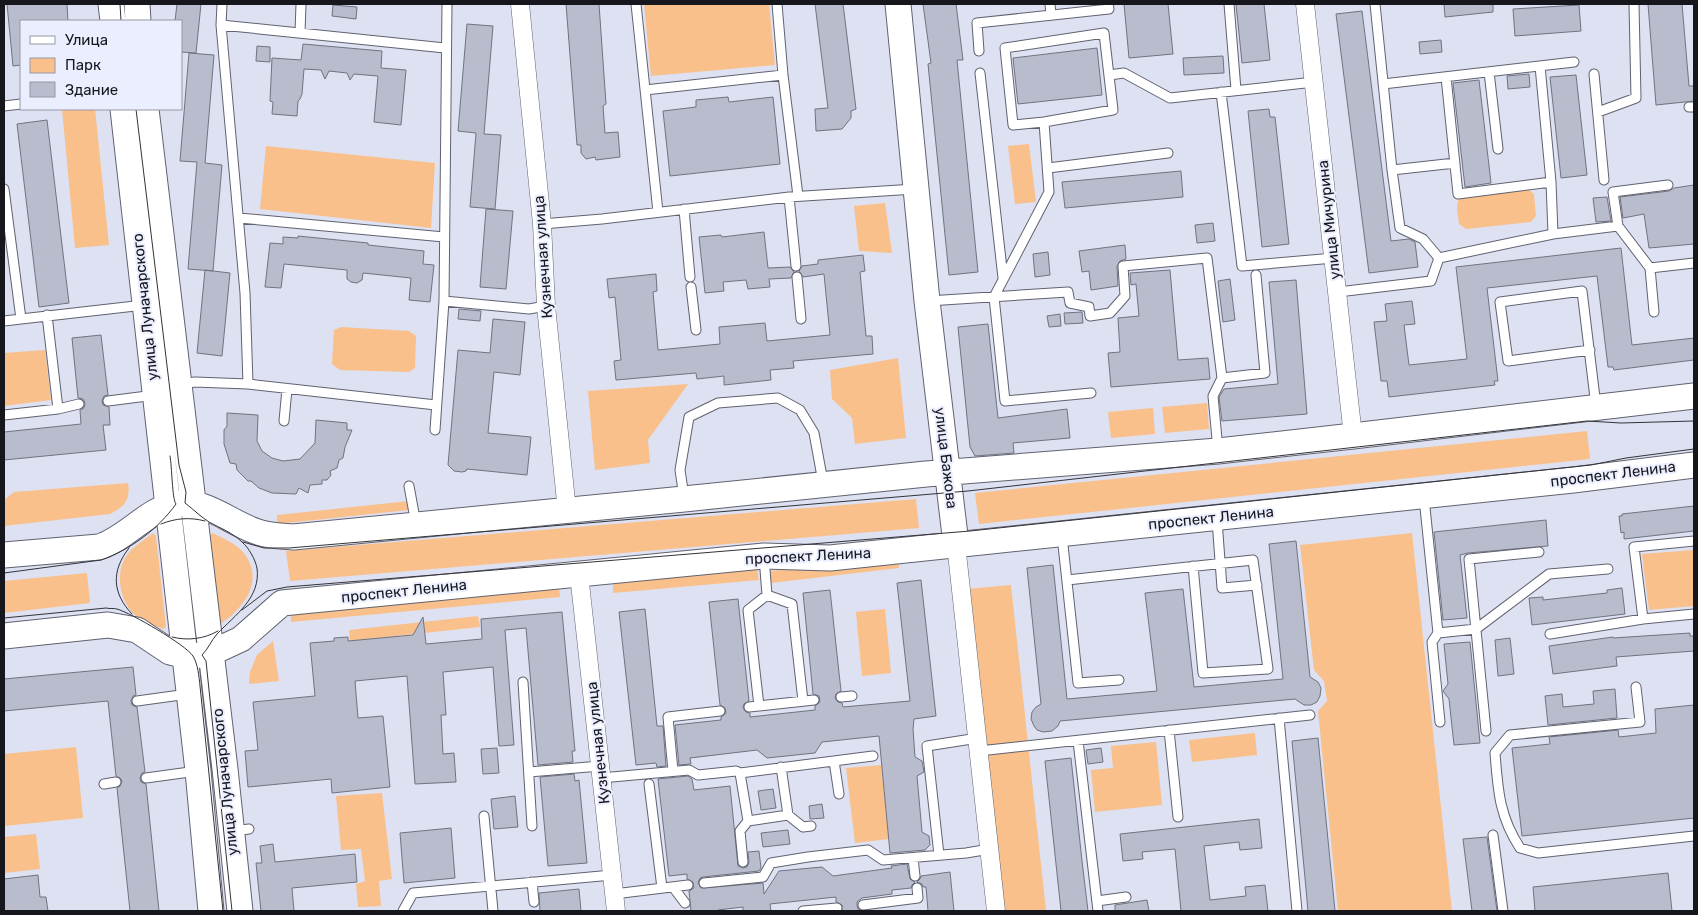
<svg xmlns="http://www.w3.org/2000/svg" width="1698" height="915" font-family="Rubik,sans-serif">
<rect width="100%" height="100%" fill="#dde1f1"/>
<!-- green -->
<path fill="#f9c08c" d="M644 4H769L775 65 651 76Z
M62 109H95L109 245 75 248Z
M1029 144 1036 202 1015 204 1008 146Z
M266 146 435 163 431 228 260 209Z
M1528 189 1534 194 1536 216 1531 222 1466 229 1459 224C1458 214 1454 202 1462 196Z
M885 203 892 253 859 251 854 206Z
M341 327 409 331 416 336 415 368 409 372 340 370 332 364 334 330Z
M45 350 51 400 4 406V353Z
M898 358 906 438 855 444 852 418 832 399 830 370Z
M688 384 648 440 650 463 595 470 588 391Z
M1207 403 1209 429 1165 433 1162 407Z
M1153 408 1155 434 1111 438 1108 412Z
M1587 431 1590 459 979 524 975 493Z
M128 483C131 500 124 507 110 514L4 526V500L14 492Z
M916 499 919 528 290 581 286 551Z
M409 501V510L277 524V515Z
M153 533 156 536 166 627 163 629C153 625 143 622 135 615 120 602 114 573 127 555 134 546 144 540 153 533Z
M213 533C222 538 235 543 242 551 266 578 245 607 222 623L218 621 209 536Z
M1412 533 1452 911H1338L1318 711 1327 701 1324 681 1314 670 1300 545Z
M1694 550V606L1649 610 1642 554Z
M898 557 899 568 771 583 770 571Z
M757 568 759 580 613 593V581Z
M87 573 90 603 4 613V581Z
M1011 585 1046 911H1004L967 589Z
M559 587 560 597 291 622V613Z
M885 609 891 673 862 676 856 612Z
M478 616 480 627 350 641 349 630Z
M273 641 279 681 249 684 250 672 257 655Z
M1255 733 1257 755 1192 762 1189 740Z
M1156 742 1162 805 1095 812 1091 770 1113 768 1111 746Z
M76 747 83 818 4 826V754Z
M881 765 889 839 855 843 846 768Z
M382 793 392 879 379 881 381 906 358 907 356 884 365 881 361 849 341 850 336 796Z
M36 834 40 869 4 873V837Z"/>
<!-- building -->
<path fill="#b9bccc" stroke="#707381" d="M7 4H67L68 21H21V65L13 66Z
M177 4H201L196 53 181 52V21H175Z
M566 4H599L606 104 603 106 605 133 618 132 620 157 596 160 595 157 586 159 581 153V145H577Z
M815 4H843L856 109 851 111V118L842 129 816 131 815 109 828 108Z
M923 4H956L963 60H957L978 272 949 275 928 64 931 63Z
M1124 4H1168L1173 54 1129 58Z
M1236 4H1264L1270 60 1242 63Z
M1444 4H1493V12L1445 17Z
M1648 4H1682L1689 86H1694V101L1656 105Z
M333 5 357 7 356 19 332 16Z
M1579 5 1581 31 1515 36 1513 9Z
M1362 11 1391 241 1409 239 1415 242 1418 267 1369 273 1336 14Z
M467 24 493 26 484 134 501 135 495 209 470 207 476 133 458 131Z
M1441 40 1442 52 1420 54 1419 42Z
M303 44 382 51 381 68 406 70 401 125 374 122 378 76 354 74 350 80 347 73 329 71 325 79 321 70 304 69 302 94 300 99 298 101 297 116 272 114 273 102 270 101 272 58 301 60Z
M257 46 270 47V62L256 61Z
M1097 48 1102 95 1018 104 1013 58Z
M189 53 214 55 205 163 222 165 213 271 188 269 197 162 180 161Z
M1223 56 1224 73 1184 75 1183 58Z
M1529 74 1530 87 1508 89 1507 76Z
M1576 75 1587 175 1561 178 1550 77Z
M1479 80 1491 183 1465 187 1453 83Z
M728 97 729 102 773 97 780 164 670 176 663 111 696 107V100Z
M1269 109 1270 117H1275L1289 244 1262 247 1248 111Z
M47 120 69 303 39 307 17 124Z
M1181 171 1183 197 1065 208 1062 182Z
M1694 185V244L1649 248 1644 214 1623 218 1620 197 1669 191 1674 188Z
M1607 197 1611 221 1596 222 1593 198Z
M486 209 513 211 506 289 480 287Z
M1213 223 1215 241 1197 243 1195 225Z
M764 232 768 268 790 267 794 272 791 278 769 279 770 287 748 289 746 280 723 282 724 291 705 293 699 237 721 235 722 237Z
M298 236 368 243V245L424 251 423 264 434 265 430 302 409 300 411 278 363 273 362 280 357 283 351 282 347 279V270L284 264 281 288 265 287 270 243 283 244V237L298 238Z
M1125 245 1126 259 1120 261 1117 266 1118 286 1091 290 1089 271 1082 272 1079 251Z
M1621 248 1632 345 1694 338V360L1614 370 1613 367H1608L1597 276 1487 288 1498 381H1494L1495 385 1389 397 1387 381H1381L1374 322 1387 321 1385 304 1412 301 1415 324 1404 325 1409 365 1467 359 1456 267Z
M1048 252 1050 275 1035 277 1033 254Z
M863 255 865 271 860 272 866 336H872L873 354 793 361 794 368 770 370 771 380 724 385V376L697 379 696 373 616 380 614 361 621 360 615 297 609 298 607 279 656 274 657 291 653 292 658 350 720 344 719 327 765 323 767 341 830 335 824 274 803 277 799 271 802 266 818 264V260Z
M205 270 230 273 222 356 197 353Z
M1170 270 1178 360 1208 358 1210 379 1111 387 1108 353 1120 352 1118 318 1139 316 1136 284 1131 285 1130 273Z
M1230 279 1235 320 1223 322 1218 281Z
M1296 280 1307 414 1222 421 1219 397 1224 389 1278 384 1269 282Z
M459 309 481 311 480 321 458 319Z
M1082 312 1083 323 1065 324 1064 313Z
M1060 314 1061 326 1049 327 1047 316Z
M493 319 525 322 520 375 494 372 488 433 531 437 527 475 467 469 466 471 462 472 454 471 448 465 458 350 490 353Z
M988 324 998 418 1067 409 1070 438 1013 443 1014 453 975 456 970 447 958 327Z
M101 335 108 395 104 396 102 401 103 405 109 407 110 425H103L106 450 4 460V432L81 424 80 410 84 408 85 403 83 399 78 398 72 338Z
M227 413 258 415 257 441 262 451 272 458 283 461 300 459 315 443 316 420 347 423V430H352L345 447 343 458 339 460 337 468 330 471 331 475 327 480H322V484L310 485 308 493 299 488 296 494 272 493 259 488 251 481H248L237 470 236 464 230 463 224 444V430L227 426Z
M1694 506V531L1624 539V532L1621 533 1619 516H1622V514Z
M1546 520 1548 546 1468 553 1460 555 1467 618 1443 620 1434 532Z
M1296 541 1310 677 1318 682 1321 688 1320 696 1317 702 1311 705H1304L1295 699 1060 721 1058 726 1052 731 1043 732 1037 730 1034 726 1031 719 1032 712 1036 707 1041 704 1027 568 1053 565 1067 699 1157 691 1145 593 1183 589 1194 687 1283 679 1269 544Z
M921 580 936 716 914 719 913 729 915 757 922 761 924 772 917 776 922 832 929 836 930 845 925 850 890 853 879 736 822 742 815 753 767 758 757 750 690 758 691 764 679 765 675 725 721 720V717L726 713 725 708 720 705 709 602 738 599 749 701 744 704 743 708 746 712 750 713V717L815 710V706L820 702 819 696 813 694 803 593 830 590 841 691 836 694 835 698 838 702 842 703 843 707 910 701 897 583Z
M1622 588 1625 614 1532 625 1529 598 1543 597V600L1607 593V590Z
M645 609 657 726H663L666 766 657 767 656 763 636 765 619 612Z
M562 612 575 751H572L573 762 538 765 526 628 505 630 514 745 499 746 493 667 443 672 446 715H441L443 754 454 753 456 782 415 784 407 676 355 681 358 718 383 716 390 787 332 793 331 779 248 787 245 751 258 750 253 702 315 696 310 643 334 641V638L348 637V641L413 635 423 617 426 644 482 639 481 619Z
M1690 633V636H1694V651L1616 657 1617 666 1553 674 1549 646 1613 637V638Z
M1510 638 1514 674 1498 676 1495 640Z
M1470 642 1480 743 1454 745 1449 699 1443 691 1448 684 1444 644Z
M133 667 136 695 133 696 131 701 132 705 137 707 145 772 142 773 140 778 141 782 146 784 159 911H130L117 788 120 786 122 781 120 778 116 776 108 701 4 711V679Z
M1615 689 1617 718 1548 725 1545 696 1562 694 1563 707 1594 704 1593 691Z
M1694 705V818L1522 836 1512 748 1550 744 1549 737 1618 730 1619 737 1656 733 1655 709Z
M1318 738 1335 911H1308L1305 878 1292 741Z
M497 748 499 773 483 774 481 749Z
M1101 748 1103 762 1088 764 1086 750Z
M1071 758 1082 861 1088 911H1061L1045 761Z
M574 774 575 781 579 780 587 863 548 866 540 777Z
M688 776 692 779 694 790 730 786 738 866 743 868 747 867 749 862 748 852 759 851 761 868 759 871 703 877 700 878 698 883 701 888 763 883 764 894 779 871 822 867 833 876 892 868 891 866 907 864 910 879 915 882 912 885 911 888 892 890V894L862 898 857 902V905L858 909 863 911H842V905L836 902V897L770 904 771 911H743V907L718 910V911H691L689 891 694 888 693 882 687 879V874L669 876 658 779Z
M773 789 776 808 761 810 758 791Z
M515 796 518 827 494 829 491 799Z
M822 804 824 818 810 819 809 806Z
M1259 819 1262 848 1240 850 1239 842 1204 846 1210 900 1246 896 1245 887 1265 885 1268 911H1181L1175 849 1142 852 1143 859 1123 861 1120 834Z
M451 828 455 878 404 883 400 833Z
M788 830 790 844 763 847 761 833Z
M1487 837 1497 911H1472L1463 839Z
M273 844 275 862 355 854 357 882 292 888 294 911H261L256 863H262L260 846Z
M950 872 954 911H928L926 887H923L922 884 917 882 920 879 921 876Z
M1668 873 1672 911H1535L1533 887Z
M38 875 40 897H46L48 911H4V879Z
M579 889 581 911H540L539 893Z
M1147 900 1149 911H1115V905Z"/>
<g fill="none" stroke-linecap="round" stroke-linejoin="round">
<!-- lane casing -->
<g stroke="#606270" stroke-width="11">
<path id="lane" d="M222 4 221 25 245 293 248 384
M636 4 658 212
M777 4 783 75 798 196
M1050 4 1051 15
M1229 4 1236 90
M1375 4 1392 170 1400 228 1423 239 1439 258
M221 25 445 48
M300 33 301 4
M1104 33 1113 110 1044 122 1013 125 1005 48Z
M979 51 977 23 1109 9 1108 4
M1540 66 1551 182 1553 234
M1489 72 1498 149
M980 73 1003 278
M1594 74 1604 180
M1109 75 1124 73 1170 98 1314 82
M1446 77 1458 194 1551 182
M1383 84 1574 62
M645 90 783 75
M1221 92 1242 266 1334 258
M4 106 21 104
M1689 107H1694
M1598 112 1636 98 1634 4
M1044 122 1049 192 994 297 1005 401 1091 393
M1048 168 1168 153
M1392 170 1455 163
M4 189 21 319 144 305
M789 197 796 266
M684 209 690 277
M239 218 444 237
M542 224 602 219 789 197 915 189
M1650 268 1694 263
M797 277 801 319
M691 287 696 330
M1338 292 1431 281 1439 258 1553 234 1618 226
M444 301 529 309 546 306
M928 301 1068 292 1070 303 1089 307 1090 316 1110 313 1125 296 1123 266 1207 258 1222 378 1213 396 1218 450
M1654 312 1650 268 1618 226 1613 192 1668 185
M47 315 58 409
M4 321 21 319
M1590 350 1508 361 1500 302 1582 291 1596 406
M1222 378 1265 373 1256 275
M181 384 195 382 248 384 436 405
M108 401 155 395
M4 415 58 409 79 404
M284 421 287 389
M435 430 444 301 447 4
M409 486 416 524
M684 497 680 470 689 417 718 403 778 398 800 410 814 433 823 482
M1424 498 1438 633 1432 642 1440 722
M1217 520 1222 588 1257 585
M1062 536 1078 683 1119 680
M764 557 767 595
M1067 580 1253 560 1268 669 1203 673 1193 566
M1643 619 1634 547 1694 541
M1438 633 1476 629 1549 574 1608 569
M1550 634 1643 619 1694 614
M523 682 532 826
M1636 687 1640 722 1510 735 1495 753C1498 790 1499 816 1520 848L1538 853 1694 836
M841 697 852 696
M137 701 188 694
M759 706 748 610 767 595 792 604 803 701
M749 707 814 700
M1279 718 1297 911
M1169 730 1178 817
M1486 731 1469 559 1539 552
M1078 741 1098 911
M979 751 1310 715
M834 761 839 794
M781 767 788 815 803 827 811 826
M673 771 668 717 720 711
M529 772 600 766
M740 773 748 821 788 815
M146 778 197 771
M601 778 689 770 698 775 736 771 740 773 873 756
M104 784 116 782
M649 784 662 888
M484 816 493 911
M234 831 249 829
M1493 835 1503 911
M939 855 927 746 978 738
M913 858 915 876
M743 862 740 831 748 821
M532 882 534 902
M704 883 763 877 771 863 808 857 868 850 883 860 966 853 990 849
M673 887 685 903
M614 894 688 885
M1097 901 1126 897
M863 905 918 898 917 888
M403 911 413 893 612 875
M803 911 837 908"/>
</g>
<!-- street casing -->
<g stroke="#606270" stroke-width="19">
<path id="street" d="M520 4 542 224 546 306 567 511
M1305 4 1353 436
M956 544 996 911
M579 574 616 911"/>
</g>
<!-- secondary casing -->
<g stroke="#606270" stroke-width="27">
<path id="secondary" d="M111 4 113 21
M137 4 138 21
M898 4 927 301 956 544
M123 109 198 771 211 911
M146 109 225 769 240 911
M4 555 99 547C127 538 148 509 176 504 205 499 229 522 255 531 267 536 280 536 293 537L684 499 926 474 1218 451 1353 436 1694 396
M4 636 108 625 137 630 170 652 185 656 202 655 211 653 241 639 282 603 764 556 830 558 1573 480 1694 465"/>
</g>
<!-- lane -->
<use href="#lane" stroke="#fff" stroke-width="9"/>
<!-- street -->
<use href="#street" stroke="#fff" stroke-width="18"/>
<!-- secondary -->
<use href="#secondary" stroke="#fff" stroke-width="25"/>
<!-- tram -->
<path stroke="#32333a" stroke-width="1" d="M120 4 121 21
M136 109 179 465 186 492 185 503C193 509 201 517 209 522 220 528 233 533 242 542 249 548 255 559 257 568 261 598 235 615 217 634 211 641 208 649 202 655L206 661 232 911
M161 524C176 518 190 517 205 521
M243 542 264 548H289L968 491 1587 421 1621 423 1694 421
M129 548C111 571 112 593 132 614
M4 573 101 560C130 550 158 529 176 504 172 499 172 466 170 456
M242 610 267 591 287 587 970 531 1591 465 1626 458 1694 449
M4 618 106 608C110 609 114 608 117 609 131 613 186 645 193 656 198 664 199 677 200 686L223 911
M172 637C188 641 204 639 218 631"/>
</g>
<g text-anchor="middle" dominant-baseline="central" stroke-width="4" stroke-linejoin="round" paint-order="stroke">
<!-- street labels -->
<g font-size="15" fill="#16171d" stroke="#ebeefe">
<text transform="translate(1329 220) rotate(-96)">улица Мичурина</text>
<text transform="translate(543 257) rotate(-94)">Кузнечная улица</text>
<text transform="translate(145 307) rotate(-96)">улица Луначарского</text>
<text transform="translate(946 458) rotate(83)">улица Бажова</text>
<text transform="translate(1613 474) rotate(-7)">проспект Ленина</text>
<text transform="translate(1211 518) rotate(-6)">проспект Ленина</text>
<text transform="translate(808 556) rotate(-3)">проспект Ленина</text>
<text transform="translate(404 591) rotate(-6)">проспект Ленина</text>
<text transform="translate(598 743) rotate(-96)">Кузнечная улица</text>
<text transform="translate(225 782) rotate(-96)">улица Луначарского</text>
</g>
</g>
<!-- border -->
<rect width="1698" height="915" fill="none" stroke="#16171d" stroke-width="10"/>
<!-- legend -->
<rect x="20" y="20" width="162" height="90" fill="#ebeefe" stroke="#9698a4"/>
<rect x="30" y="36" width="25" height="8" fill="#ffffff" stroke="#9698a4"/>
<text x="65" y="45" font-size="15" fill="#16171d">Улица</text>
<rect x="30" y="58" width="25" height="15" fill="#f9c08c" stroke="#9698a4"/>
<text x="65" y="70" font-size="15" fill="#16171d">Парк</text>
<rect x="30" y="82" width="25" height="15" fill="#b9bccc" stroke="#9698a4"/>
<text x="65" y="95" font-size="15" fill="#16171d">Здание</text>
</svg>
